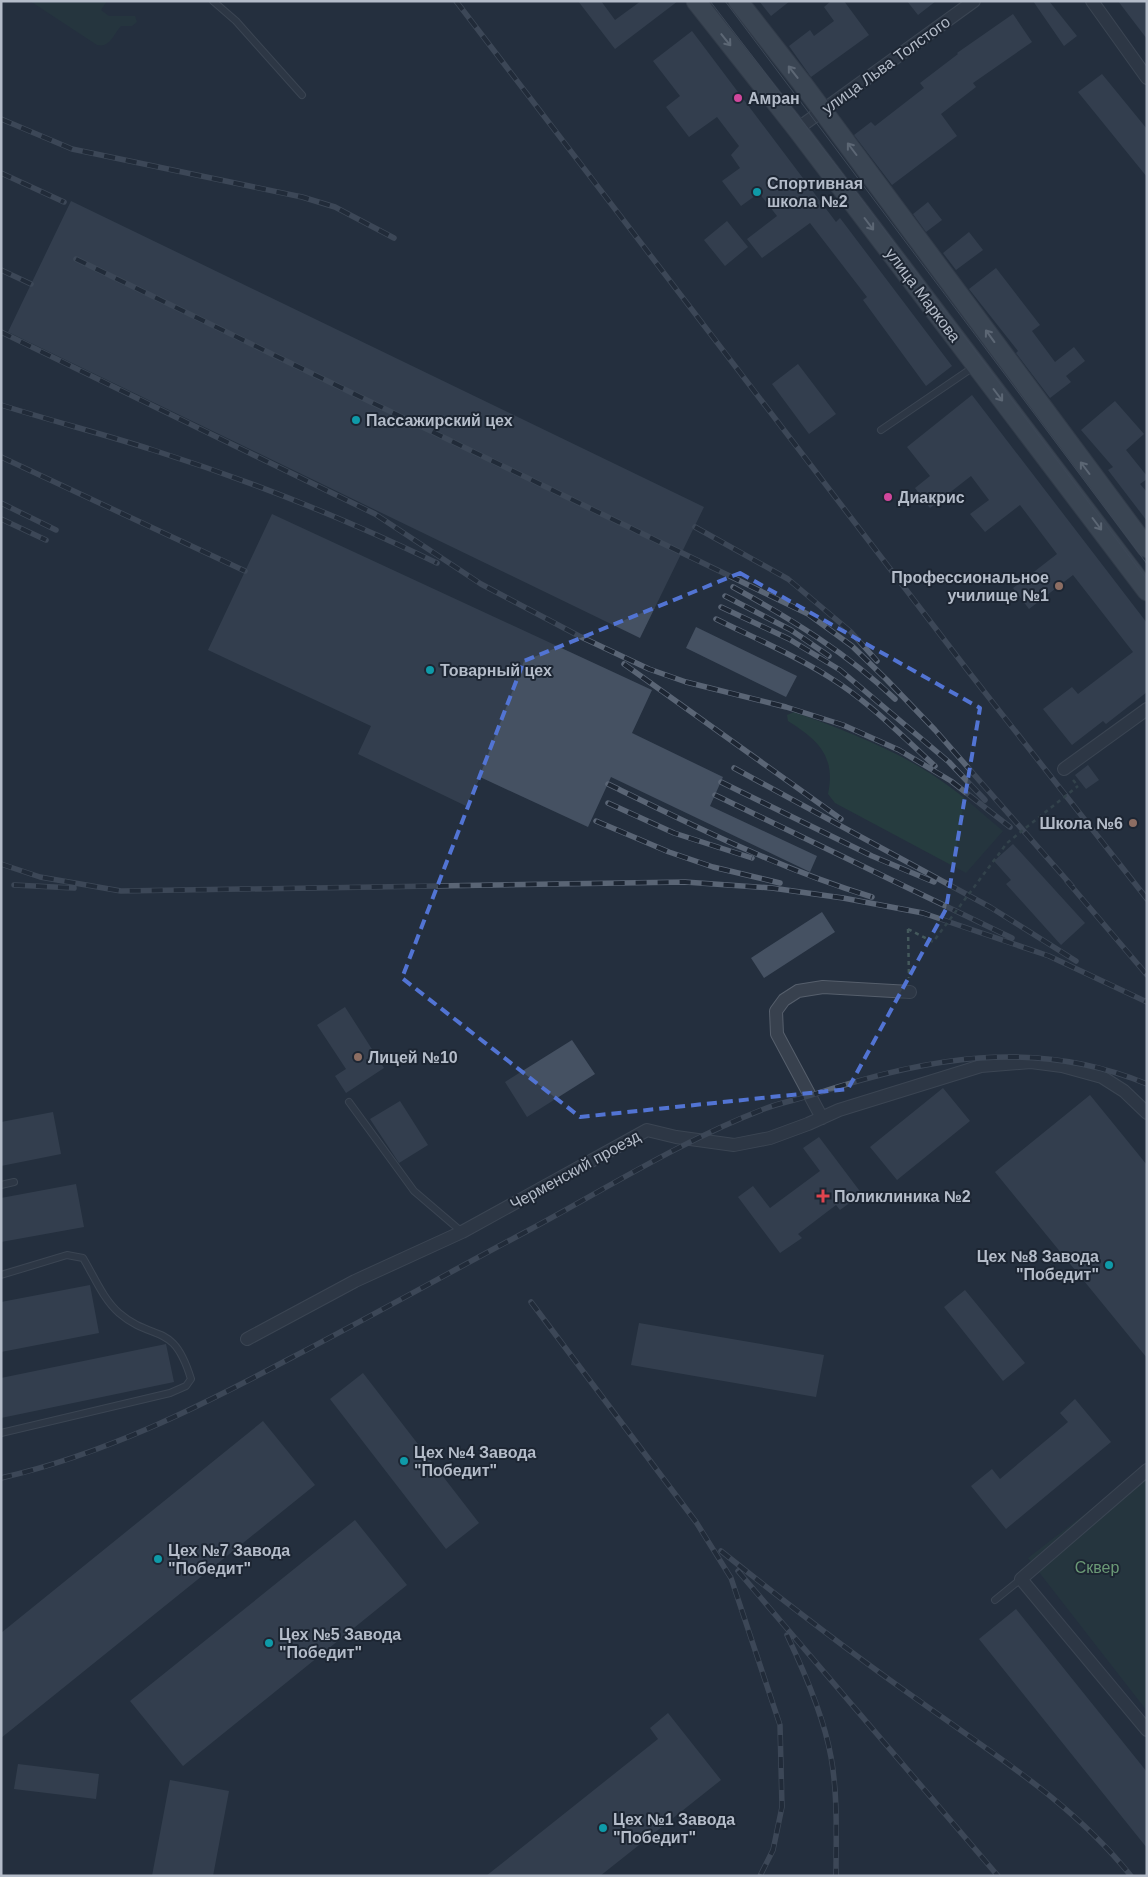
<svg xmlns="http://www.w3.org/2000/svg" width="1148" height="1877" font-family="Arial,sans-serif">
<rect width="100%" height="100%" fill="#242f3e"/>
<!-- green -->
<path fill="#263c3f" d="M30 1H107L101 10 109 16H135L137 22 132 26H121C113 35 110 48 97 45Z
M794 712C847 731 903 752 950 787 968 800 985 816 1003 831L966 873 835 803 828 794C836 756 818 740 788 721L787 715Z
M1147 1466V1711L1028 1558Z"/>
<!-- building -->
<path fill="#455162" d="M578 1H601L615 20 641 1H678L615 49Z
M759 1H790L771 16Z
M831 1H844L869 35 811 77 789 46 810 30 814 36 834 21 824 7Z
M907 1H936L918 15Z
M1033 1H1049L1077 36 1064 46Z
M1118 1H1147V39Z
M1013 14 1032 42 973 83 976 87 941 114 957 136 892 185 854 135 871 122 875 126 924 88 920 83 958 54 957 53Z
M692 31 836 222 840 218 952 366 926 386 863 300 867 297 810 223 762 258 747 239 777 216 759 193 741 206 722 181 740 168 731 155 739 146 717 117 689 137 666 107 680 96 653 61Z
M1102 74 1147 129V177L1078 92Z
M71 201 704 507 640 638 8 332Z
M928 202 942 220 926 232 913 214Z
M727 221 748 247 725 266 704 240Z
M969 232 983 250 956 270 943 253Z
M996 268 1040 325 1032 331 1055 362 1074 347 1085 361 1066 376 1071 382 1050 398 1016 353 1018 351 969 289Z
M798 364 836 414 809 434 772 384Z
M972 395 1147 623V692L1106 724 1103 721 1072 745 1043 709 1072 687 1078 694 1133 652 1073 575 1029 609 1013 588 1057 554 1020 505 985 532 970 514 989 500 971 476 930 508 915 488 930 476 907 447Z
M1115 401 1144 434 1126 450 1147 476V479L1140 484 1147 492V521L1108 470 1113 467 1081 430Z
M272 514 652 690 632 733 723 777 710 806 817 856 810 872 611 777 588 827 480 777 466 806 358 754 371 726 208 650Z
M696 627 797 676 786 697 686 648Z
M1088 765 1099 780 1086 789 1075 775Z
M1013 844 1085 923 1061 945 1006 884 1011 880 994 861Z
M822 912 835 932 764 978 751 958Z
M345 1007 384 1068 346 1093 335 1076 346 1069 317 1025Z
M572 1040 595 1074 527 1117 505 1082Z
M943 1088 970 1121 897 1180 870 1147Z
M1090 1095 1147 1165V1358L995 1172Z
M400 1101 428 1145 399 1163 370 1119Z
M53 1112 61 1154 1 1166V1122Z
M819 1137 862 1194 840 1210 836 1205 798 1234 802 1238 780 1253 738 1197 753 1186 770 1208 820 1171 803 1148Z
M76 1184 84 1227 1 1242V1198Z
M90 1285 99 1333 1 1352V1302Z
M965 1290 1025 1363 1003 1381 944 1307Z
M639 1323 824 1355 816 1397 631 1365Z
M166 1344 174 1382 1 1418V1378Z
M363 1373 479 1523 446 1549 330 1399Z
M1075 1399 1111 1442 1006 1529 971 1486 992 1469 1000 1479 1068 1422 1060 1413Z
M263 1421 315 1485 1 1738V1633Z
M355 1520 407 1585 183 1766 130 1701Z
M1016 1609 1147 1772V1848L979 1639Z
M668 1713 721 1780 600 1876H486L658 1739 650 1728Z
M18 1764 99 1774 96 1799 14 1789Z
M170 1780 229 1791 213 1876H152Z"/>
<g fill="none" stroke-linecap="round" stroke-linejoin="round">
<!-- service casing -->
<g stroke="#565f6c" stroke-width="8">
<path id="service" d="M213 1 236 21 302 95
M881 430 975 366
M349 1102 414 1191 462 1232
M1 1185 14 1182
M1 1275 67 1255 83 1258C94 1276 103 1299 119 1313 154 1343 173 1320 191 1379L186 1386 170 1393 1 1433
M995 1600 1021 1579"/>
</g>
<!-- minor casing -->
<g stroke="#565f6c" stroke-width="14">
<path id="minor" d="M1092 1 1147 78
M797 129 974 1
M1064 769 1147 709
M822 1118 777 1034 776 1011 784 1000 798 991 823 987 910 992
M247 1339 355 1281 462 1232 647 1130 676 1137 734 1145 770 1138 808 1124 839 1110 981 1066 1031 1062 1062 1066 1102 1077 1124 1091 1147 1113
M1147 1470 1021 1579 1147 1730"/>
</g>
<!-- primary casing -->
<g stroke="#414a57" stroke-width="21">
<path id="primary" d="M696 1 797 129 1147 591
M738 1 802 83 1147 548"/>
</g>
<!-- path -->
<path stroke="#44595c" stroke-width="2.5" stroke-dasharray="4 4" stroke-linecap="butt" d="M1073 780 1078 786
M908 929 909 978"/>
<!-- service -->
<use href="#service" stroke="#38414e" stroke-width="6"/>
<!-- minor -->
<use href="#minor" stroke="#38414e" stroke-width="12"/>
<!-- primary -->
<use href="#primary" stroke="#56606e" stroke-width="19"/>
<!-- tram -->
<path stroke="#5a6575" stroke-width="1" d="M710 1 841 172 1147 580
M725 1 1147 564"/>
<!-- rail casing -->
<g stroke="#5a6575" stroke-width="5.5">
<path id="rail" d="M456 1 972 676 1147 899
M1 119 72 149 302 197 335 207 394 238
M1 173 64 202
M76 259 808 614 852 646 887 680 935 730 1072 886
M1 270 31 284
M1 332 375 514 481 584 579 636 649 669 686 682 786 707 843 725 899 750 951 781 1010 827
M1 405C52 421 103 434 153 450 251 481 346 519 437 563
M1 457 245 571
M1 503 56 530
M1 519 46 540
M695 527 788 579 851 632 877 661
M733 587C791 619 847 653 895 699
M725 596 791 630 829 656
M721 607 789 639 840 670 949 762 985 800
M716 619C754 638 793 654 829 677 868 701 901 735 935 766
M624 664 841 819
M734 768 990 907 1076 961
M721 782 872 856 934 882
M608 784C694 826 780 869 872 897
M715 795 1012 938
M608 803 674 833 752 858
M596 821 669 852 713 867 780 883
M1 864 40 877 121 891 685 882 772 888 843 898 923 913 1049 956 1147 1002
M1067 881 1147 975
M14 885 74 888
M531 1302 696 1522 731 1578 780 1725 782 1807 773 1850 760 1876
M1 1478C105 1454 195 1409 289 1359 370 1317 450 1272 531 1229 607 1188 683 1140 764 1109 779 1103 796 1100 812 1095 925 1058 1033 1037 1147 1084
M721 1551C786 1603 851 1653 918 1700 993 1754 1073 1803 1131 1876
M738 1571 998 1876
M787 1635C804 1671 824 1717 831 1757 838 1795 836 1837 836 1876"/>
</g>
<!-- rail -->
<use href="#rail" stroke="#1d2633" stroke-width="4" stroke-dasharray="11" stroke-linecap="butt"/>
<!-- path-bridge -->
<path stroke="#44595c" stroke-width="2.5" stroke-dasharray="4 4" stroke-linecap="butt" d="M908 929 933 942 1007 843 1078 786"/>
</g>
<!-- one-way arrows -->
<defs><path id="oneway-shaft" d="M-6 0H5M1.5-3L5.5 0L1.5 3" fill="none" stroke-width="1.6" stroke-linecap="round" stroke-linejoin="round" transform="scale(1.25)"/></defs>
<g stroke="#a1aab7">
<use href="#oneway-shaft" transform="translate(726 40) rotate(51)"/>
<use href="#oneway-shaft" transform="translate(793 72) rotate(-128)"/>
<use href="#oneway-shaft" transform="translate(852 149) rotate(-127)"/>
<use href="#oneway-shaft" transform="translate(869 224) rotate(53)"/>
<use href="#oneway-shaft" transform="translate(990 336) rotate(-126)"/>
<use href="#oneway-shaft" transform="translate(998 395) rotate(53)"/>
<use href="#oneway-shaft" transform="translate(1085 468) rotate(-127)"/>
<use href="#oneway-shaft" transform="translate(1097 524) rotate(53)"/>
</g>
<!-- marked area -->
<path d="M0 0H1148V1877H0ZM740 573 980 708 946 909 848 1089 580 1117 402 978 524 661Z" fill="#242f3e" fill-opacity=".55" fill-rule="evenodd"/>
<path fill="none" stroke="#5274d3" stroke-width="4" stroke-dasharray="10 6" stroke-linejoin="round" d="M740 573 980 708 946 909 848 1089 580 1117 402 978 524 661Z"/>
<!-- markers -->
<g fill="#d1479c" stroke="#1d2633" stroke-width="2">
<circle cx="738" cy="98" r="5"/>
<circle cx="888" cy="497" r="5"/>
</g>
<g fill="#0f9aa8" stroke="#1d2633" stroke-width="2">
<circle cx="757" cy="192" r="5"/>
<circle cx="356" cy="420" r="5"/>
<circle cx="430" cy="670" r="5"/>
<circle cx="1109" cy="1265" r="5"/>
<circle cx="404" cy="1461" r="5"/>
<circle cx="158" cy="1559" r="5"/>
<circle cx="269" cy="1643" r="5"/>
<circle cx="603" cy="1828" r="5"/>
</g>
<g fill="#8d6e63" stroke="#1d2633" stroke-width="2">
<circle cx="1059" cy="586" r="5"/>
<circle cx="1133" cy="823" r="5"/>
<circle cx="358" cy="1057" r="5"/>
</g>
<path fill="#e0444e" stroke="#1d2633" stroke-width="2" d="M820.5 1188.5h5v5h5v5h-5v5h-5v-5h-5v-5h5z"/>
<g text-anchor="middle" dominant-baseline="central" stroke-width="4" stroke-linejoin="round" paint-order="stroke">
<!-- street labels -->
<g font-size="16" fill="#b4bcc9" stroke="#1d2633">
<text transform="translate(886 65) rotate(-36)">улица Льва Толстого</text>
<text transform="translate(923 295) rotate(53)">улица Маркова</text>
<text transform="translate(575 1170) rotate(-29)">Черменский проезд</text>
</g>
<!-- poi labels -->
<g font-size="16" font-weight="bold" fill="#b4bcc9" stroke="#1d2633" text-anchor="start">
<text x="748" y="98">Амран</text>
<text x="767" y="183">Спортивная<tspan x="767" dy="18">школа №2</tspan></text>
<text x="366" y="420">Пассажирский цех</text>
<text x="898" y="497">Диакрис</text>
<text x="1049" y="577" text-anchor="end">Профессиональное<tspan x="1049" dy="18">училище №1</tspan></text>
<text x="440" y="670">Товарный цех</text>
<text x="1123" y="823" text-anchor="end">Школа №6</text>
<text x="368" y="1057">Лицей №10</text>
<text x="834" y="1196">Поликлиника №2</text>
<text x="1099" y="1256" text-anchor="end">Цех №8 Завода<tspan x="1099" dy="18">"Победит"</tspan></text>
<text x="414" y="1452">Цех №4 Завода<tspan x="414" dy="18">"Победит"</tspan></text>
<text x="168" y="1550">Цех №7 Завода<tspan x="168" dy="18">"Победит"</tspan></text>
<text x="279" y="1634">Цех №5 Завода<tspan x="279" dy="18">"Победит"</tspan></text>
<text x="613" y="1819">Цех №1 Завода<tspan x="613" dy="18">"Победит"</tspan></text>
</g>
<!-- park labels -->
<g font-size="16" fill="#6b9a76" stroke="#1d2633">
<text x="1097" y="1567">Сквер</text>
</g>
</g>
<!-- border -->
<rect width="1148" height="1877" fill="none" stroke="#b4bcc9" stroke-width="5"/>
</svg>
